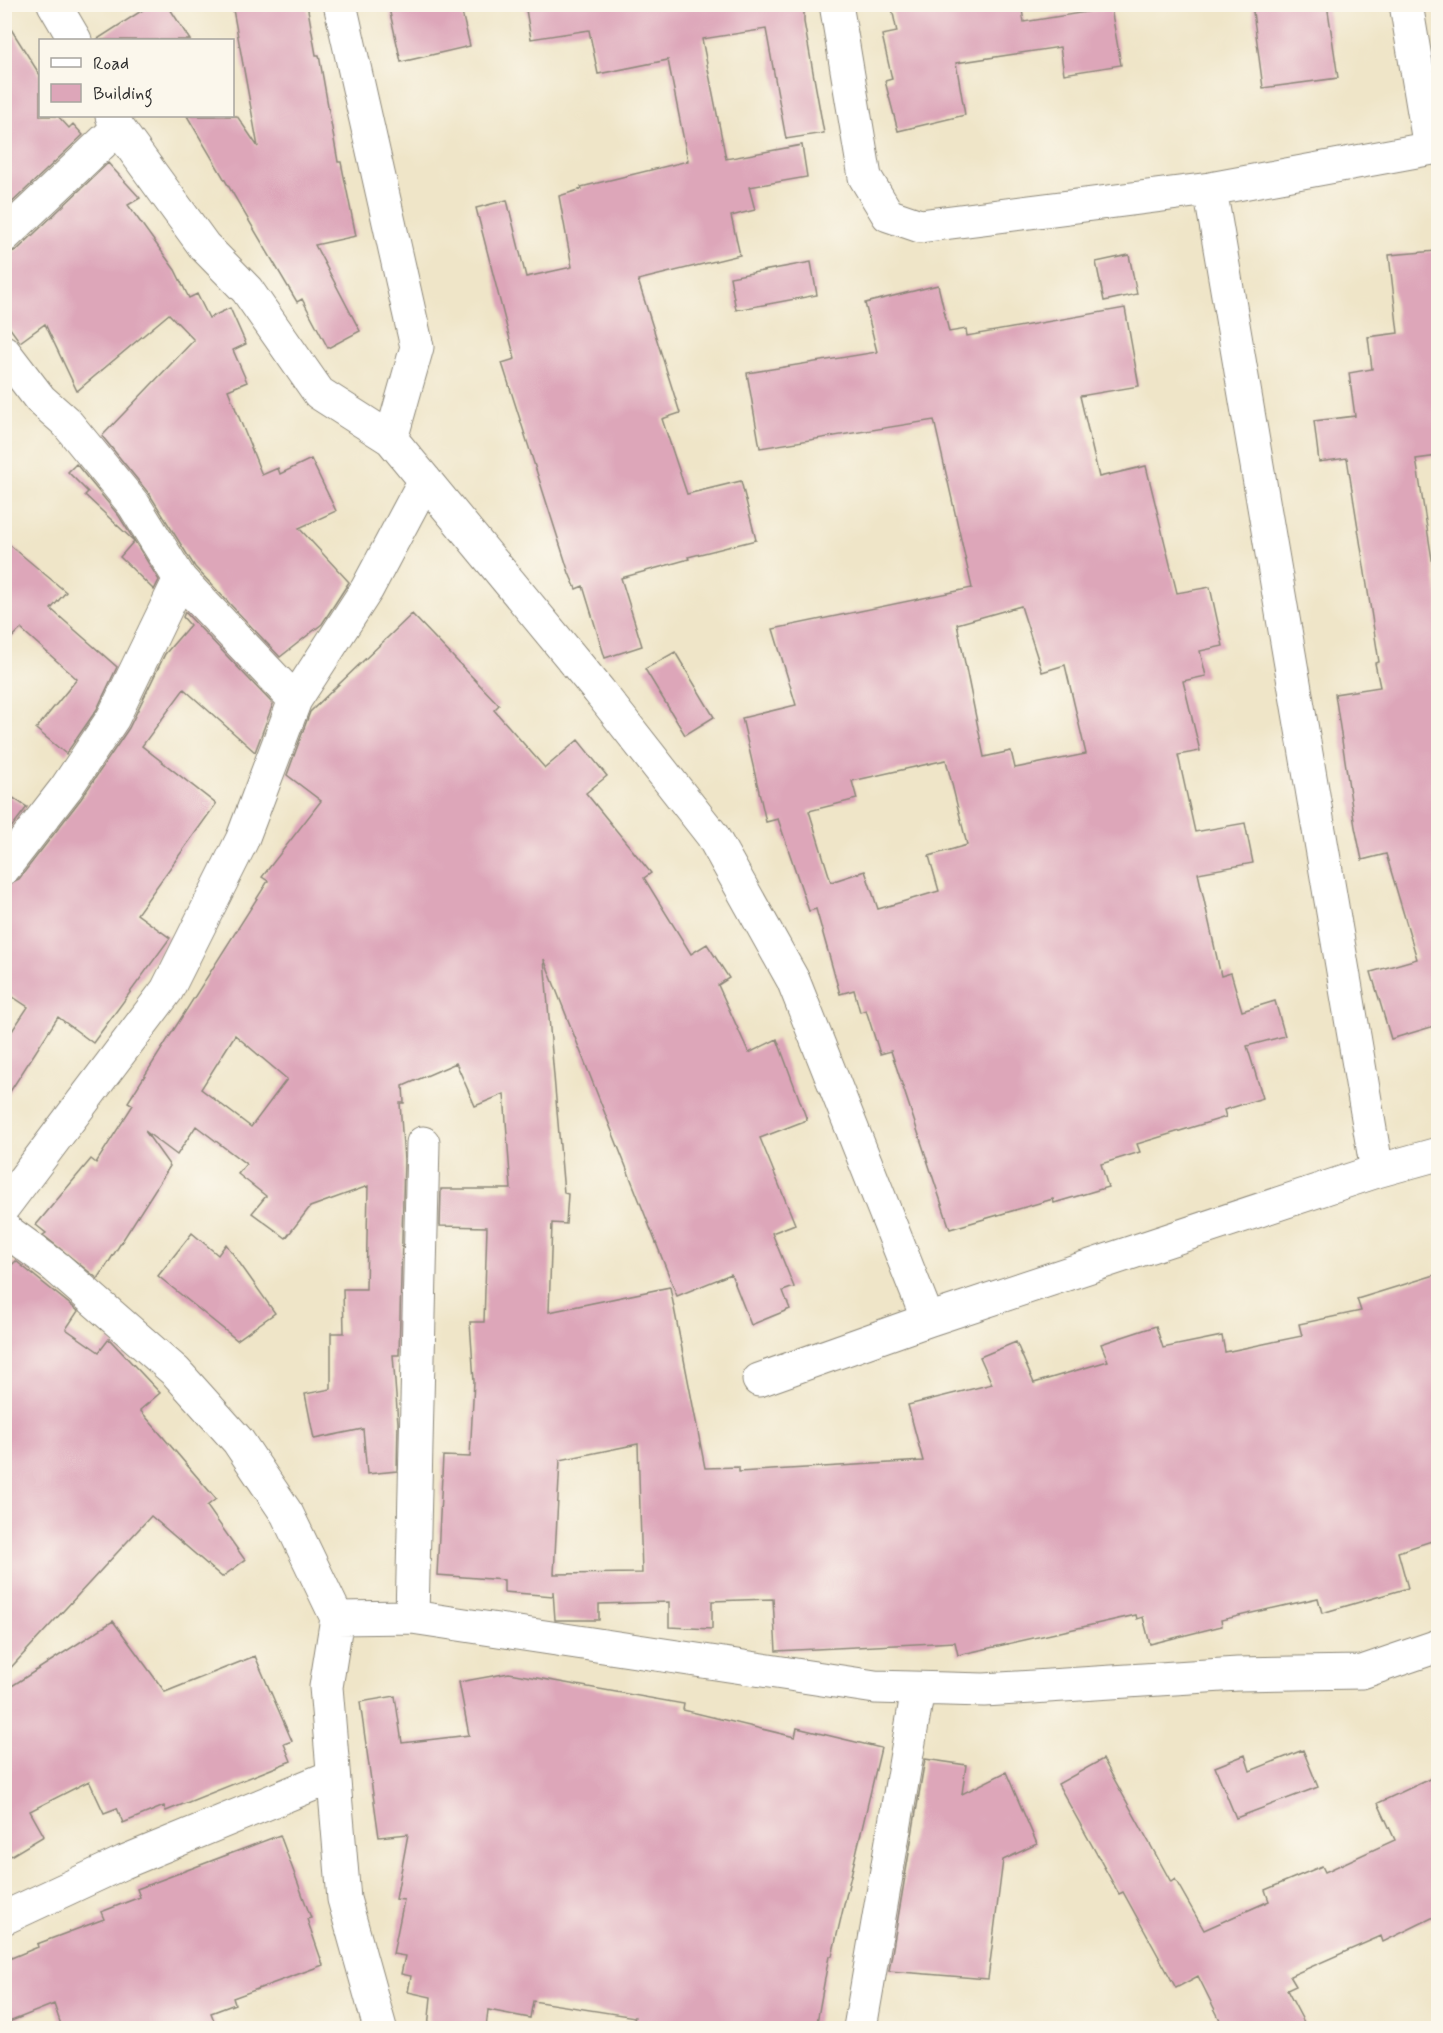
<svg xmlns="http://www.w3.org/2000/svg" width="1443" height="2033" font-family="Mynerve,sans-serif">
<rect width="100%" height="100%" fill="#fbf7ec"/>
<filter id="ink" filterUnits="userSpaceOnUse"><feTurbulence type="fractalNoise" baseFrequency=".0167" numOctaves="2"/><feDisplacementMap in="SourceGraphic" scale="12" xChannelSelector="R" yChannelSelector="G"/><feConvolveMatrix kernelMatrix="1 2 1 2 8 2 1 2 1" color-interpolation-filters="sRGB"/></filter>
<filter id="wash" filterUnits="userSpaceOnUse"><feTurbulence type="fractalNoise" baseFrequency=".008" numOctaves="4" result="noise"/><feDisplacementMap in="SourceGraphic" scale="24" xChannelSelector="R" yChannelSelector="G"/><feGaussianBlur stdDeviation="1.35" result="paint"/><feColorMatrix in="noise" values="0 0 0 0 0 0 0 0 0 0 0 0 0 0 0 0 0 1.4 0 .05"/><feComposite in="paint" operator="in"/></filter>
<g filter="url(#wash)">
<rect width="100%" height="100%" fill="#efe5c8"/>
<g id="blocks">
<!-- building -->
<path fill="#dda6b9" fill-rule="evenodd" d="M152 4H167L190 40H96Z
M232 4H307L316 55H319L338 162H341L356 236 315 245 360 331 328 348 302 299 297 302 187 116H237L258 147Z
M388 4H460L470 46 401 62Z
M525 4H804V22L824 133 786 139 766 29 702 39 726 159 802 145 807 177 749 187 755 210 731 216 740 255 638 280 680 413 662 419 687 494 741 481 756 540 688 557 689 559 621 578 642 646 605 658 583 586 576 589 569 573 502 363 515 359 476 208 507 200 526 277 572 267 559 196 582 189 581 187 688 161 668 60 598 74 589 30 531 39Z
M891 4H1021L1024 22 1111 8 1121 65 1064 74 1060 47 956 63 965 115 898 131 885 81 892 79 882 35 897 32Z
M1252 4H1327L1338 78 1263 88Z
M4 18 40 75V116H58L69 128 73 124 83 135 4 210Z
M108 163 140 198 128 205 175 270 189 298 197 294 209 318 230 308 246 344 233 350 247 382 228 390 262 475 278 468 280 474 311 459 336 511 299 528 349 582 322 624 280 657 195 567 150 495 102 436 194 340 169 314 77 391 45 324 20 342 4 320V254L17 250Z
M1436 251 1438 276V456L1416 459 1438 597V1025L1391 1039 1371 972 1417 959 1386 854 1362 860 1355 827 1335 694 1380 687 1375 663 1379 662 1347 458 1319 462 1314 421 1355 416 1349 373 1372 369 1368 337 1398 333 1389 255Z
M1129 255 1137 294 1104 301 1096 262Z
M811 262 817 295 736 310 730 277Z
M938 285 949 332 966 329 967 336 1125 308 1139 386 1080 396 1099 477 1146 466 1177 593 1210 587 1223 646 1200 651 1206 676 1183 681 1200 751 1178 755 1195 832 1245 823 1253 863 1198 873 1221 976 1231 973 1242 1011 1275 1001 1285 1036 1247 1046 1263 1098 1224 1110 1226 1117 1137 1144 1140 1152 1101 1164 1108 1187 1054 1203 1053 1199 950 1229 891 1051 880 1054 866 1010 860 1012 854 990 840 994 816 909 809 911 778 819 766 822 742 718 796 705 773 629 972 588 934 420 760 448 747 373 877 352 865 303ZM1021 606 1042 672 1065 665 1086 754 1015 768 1011 751 984 757 957 624ZM946 760 967 845 929 856 939 891 878 909 865 871 831 882 809 811 857 799 852 781Z
M76 464 119 516 159 580 154 590 120 557 134 541 85 495 88 492 68 472Z
M4 540 66 592 51 609 117 667 97 709 66 754 36 729 77 679 21 629 4 645Z
M185 612 273 704 255 752 184 689 142 746 216 804 137 914 170 938 93 1043 58 1017 4 1101V1043L28 1007 4 991V886L19 879 81 799 129 728 165 654 190 625 183 617Z
M412 614 499 705 494 710 545 768 578 740 607 776 586 793 651 873 644 878 691 954 707 944 729 978 718 985 749 1053 777 1039 807 1120 760 1138 795 1224 772 1233 794 1287 783 1291 790 1309 751 1325 731 1274 677 1296 544 959 564 1193 568 1194 566 1224 552 1223 549 1312 670 1287 705 1468 739 1467V1472L923 1461 908 1405 992 1384 980 1357 1016 1342 1034 1383 1108 1361 1101 1344 1156 1326 1163 1348 1222 1336 1225 1352 1302 1336 1299 1324 1361 1311 1357 1299 1438 1274V1539L1398 1552 1408 1588 1322 1613 1318 1598 1221 1620 1222 1626 1150 1644 1143 1617 1137 1619 1136 1615 958 1655 955 1642 776 1651 773 1599 712 1601V1629L669 1627V1602L599 1604V1620H555L553 1591V1596L504 1592V1580L437 1575 443 1456 470 1457 474 1381 470 1322H484L487 1227 440 1226 441 1189H511L504 1094 475 1106 456 1063 403 1086 404 1103H400L404 1160 399 1355H393L398 1423 397 1471 367 1474 363 1429 314 1439 305 1394 331 1389V1333H344L343 1289H366L368 1186 310 1207 286 1238 252 1213 266 1196 238 1174 246 1164 196 1126 177 1155 145 1131 170 1166 98 1279 43 1235 46 1233 36 1225 91 1159 96 1163 133 1105 128 1102 268 881 262 877 321 801 287 775 310 712ZM235 1035 287 1079 251 1127 201 1089ZM638 1444 642 1573 554 1574 560 1460Z
M675 652 714 717 685 735 645 669Z
M4 792 27 807 4 837Z
M192 1233 218 1255 226 1244 275 1313 237 1340 158 1276Z
M16 1261 78 1311 66 1329 99 1352 109 1339 160 1393 140 1410 216 1499 207 1506 245 1560 222 1577 151 1516 4 1675V1272Z
M113 1621 165 1692 255 1656 292 1741 284 1744 291 1761 166 1811 164 1806 123 1823 117 1808 104 1813 89 1781 30 1811 44 1836 4 1860V1691Z
M509 1673 684 1704 683 1710 795 1737 797 1728 881 1748 832 1956H829L816 2028H662L633 2023 635 2017 533 2001 530 2018 488 2010 486 2028H428L431 1997 408 1992 411 1976 401 1974 405 1956 393 1954 404 1900 396 1899 408 1834 379 1837 360 1702 395 1696 402 1743 469 1735 459 1682Z
M1303 1750 1318 1787 1236 1818 1215 1767 1245 1755 1250 1771Z
M925 1759 966 1765 962 1794 1006 1772 1037 1844 1003 1860 988 1979 889 1971Z
M1103 1759 1171 1882 1175 1879 1204 1930 1269 1901 1265 1890 1322 1866 1325 1872 1395 1840 1378 1803 1438 1775V1915L1383 1942 1381 1936 1290 1976 1296 1986 1287 1990 1307 2028H1224L1198 1976 1176 1988 1123 1892 1119 1894 1058 1784Z
M280 1835 311 1918 307 1919 323 1965 233 1998 235 2004 211 2013 217 2028H62L54 2004 4 2024V1961L38 1947 37 1944 104 1919 101 1912 140 1897 137 1889Z"/>
</g>
</g>
<g filter="url(#ink)">
<use href="#blocks" fill-opacity="0" stroke="#8d887a" stroke-width="1.5"/>
<g fill="none" stroke-linecap="round" stroke-linejoin="round">
<!-- street casing -->
<g stroke="#8d887a" stroke-width="35">
<path id="street" d="M54 4 75 40
M340 4 417 347 391 439
M836 4 865 177 888 215 920 226 1210 189 1438 147
M1406 4 1430 148
M112 116 118 128 204 246 247 290 319 393 391 439 599 691 712 835 793 980 928 1320
M1210 189 1377 1171
M4 236 118 128
M4 352 40 399 66 422 134 505 180 579 295 700
M4 868 66 788 113 718 180 579
M4 1206 167 990 242 840 295 700 367 589 425 480
M4 1229 56 1267 176 1372 238 1441 287 1514 337 1618 326 1687 344 1899 380 2028
M759 1380 928 1320 1377 1171 1438 1154
M412 1617 423 1143
M337 1618 412 1617 875 1687 984 1690 1238 1674 1362 1672 1438 1646
M4 1918 124 1862 333 1776
M860 2028 918 1689"/>
</g>
<!-- street -->
<use href="#street" stroke="#fff" stroke-width="33"/>
</g>
</g>
<!-- margin -->
<rect width="1443" height="2033" fill="none" stroke="#fbf7ec" stroke-width="24"/>
<!-- legend -->
<rect x="39" y="39" width="195" height="78" fill="#fbf7ec" stroke="#a8a59f" stroke-width="1.5"/>
<rect x="51" y="58" width="30" height="9" fill="#ffffff" stroke="#a8a59f" stroke-width="1.5"/>
<text x="93" y="69" font-size="18" fill="#2b2b2b">Road</text>
<rect x="51" y="84" width="30" height="18" fill="#dda6b9" stroke="#a8a59f" stroke-width="1.5"/>
<text x="93" y="99" font-size="18" fill="#2b2b2b">Building</text>
</svg>
